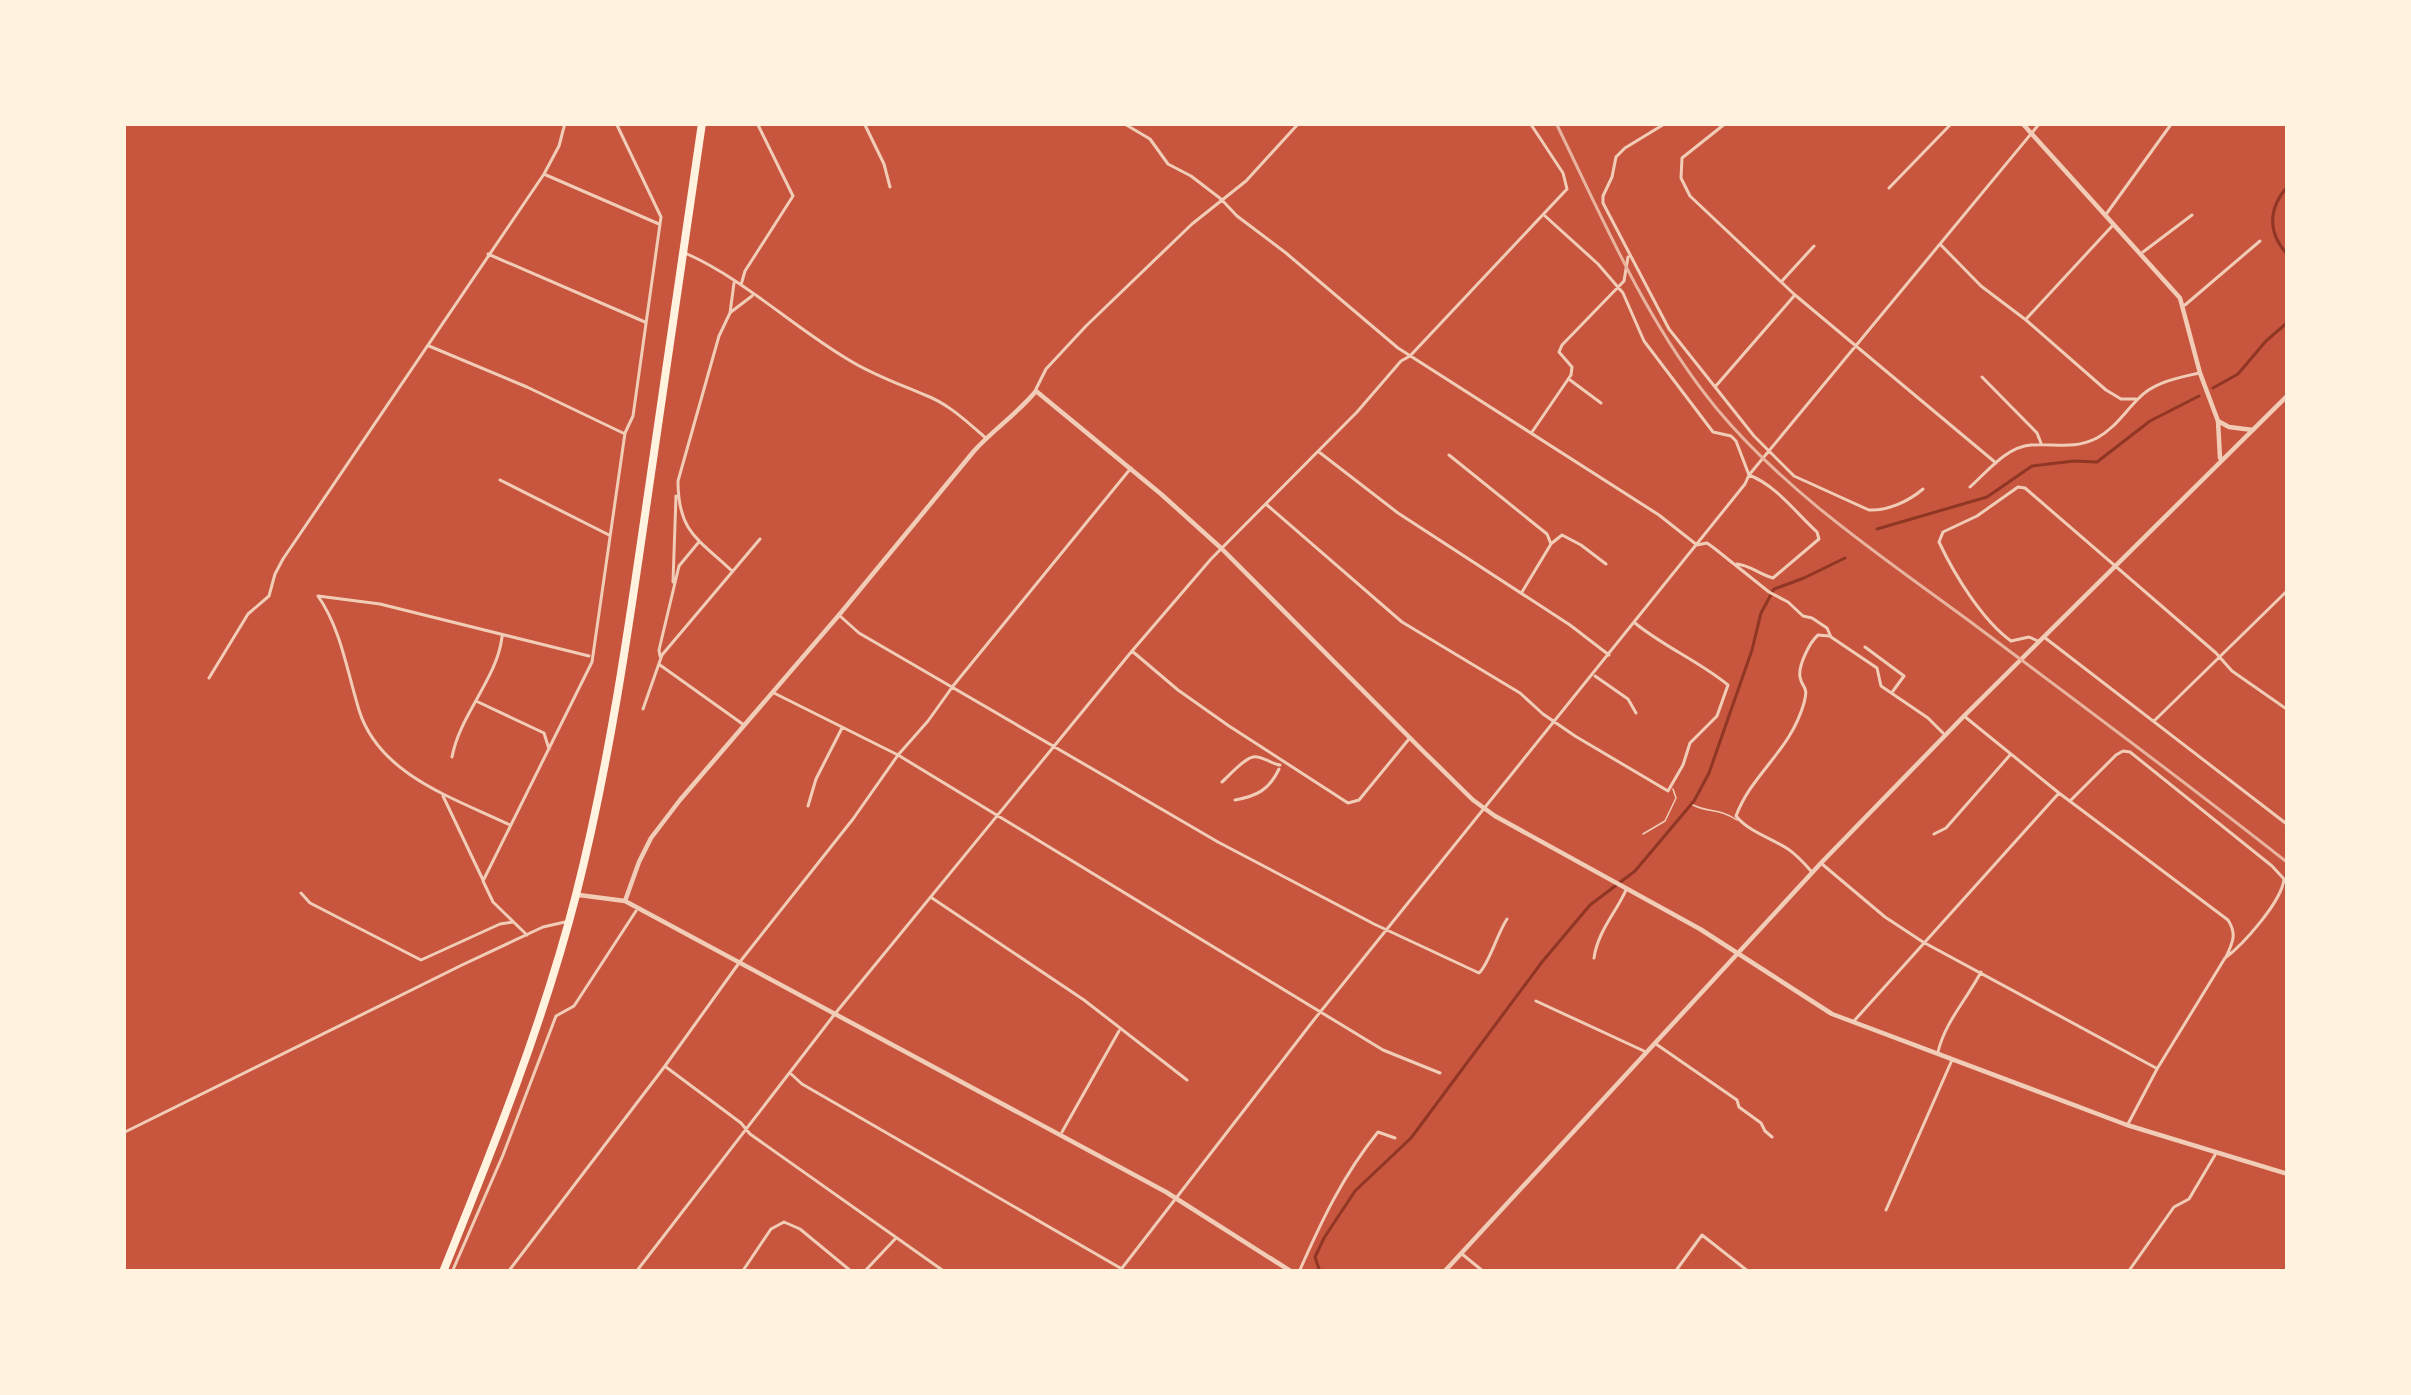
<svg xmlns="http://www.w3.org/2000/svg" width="2411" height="1395" font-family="'PT Sans Narrow',sans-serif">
<rect width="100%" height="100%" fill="#c8553d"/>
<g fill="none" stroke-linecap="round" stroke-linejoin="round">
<!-- stream -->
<path stroke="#8f3625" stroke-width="3" d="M2288 186C2268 208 2267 233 2288 255
M2213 388 2238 374 2266 341 2288 322
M1877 529 1987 497 2032 466 2074 461 2097 462 2150 421 2199 396
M1320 1272 1315 1257 1324 1238 1355 1191 1411 1138 1542 962 1590 905 1635 871 1694 801 1709 773 1752 650 1761 613 1774 589 1804 578 1845 558"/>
<!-- service -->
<path stroke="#f1ccb7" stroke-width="1.5" d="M1693 805C1709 813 1719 808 1737 820
M1643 834 1665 821 1676 798 1673 789"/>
<!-- minor -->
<path stroke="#f1ccb7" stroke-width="3" d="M864 123 884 164 890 187
M1123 123 1150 139 1168 164 1191 176 1221 199 1237 216 1286 253 1398 348 1659 515 1697 545 1707 543 1714 548 1769 592 1788 602 1803 616 1812 618 1827 628 1831 637 1877 668 1881 686 1928 718 1943 733
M1666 123 1625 148 1616 157 1612 177 1603 196V203L1669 329 1754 436 1794 476 1869 510C1888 511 1909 501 1923 489
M1726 123 1682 158 1681 178 1690 196 1795 295 1996 463
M546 175 659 224
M1889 188 1952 123
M2107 213 2172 123
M1544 215 1598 264 1623 293 1644 341 1713 432 1731 436 1736 441 1749 475C1777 486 1795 512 1817 532L1819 539 1773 578C1760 575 1750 565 1737 564
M1940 244 1981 286 2026 320 2106 390 2121 399H2136
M2143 252 2192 215
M685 253C744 279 793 327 849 360 873 375 899 384 925 395 949 404 967 422 986 438
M488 254 645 322
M1782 281 1814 246
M741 285 745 271 793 196 757 123
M2185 305 2260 241
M731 312 752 296
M2027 318 2114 224
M429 346 527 387 623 433
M1982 377 2037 433 2041 443
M1570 380 1601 403
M1715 387 1794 296
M1036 389 1046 369 1086 326 1192 224 1246 181 1299 123
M1532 432 1571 375 1572 367 1559 352 1562 345 1624 281 1628 257
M1319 452 1398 513 1570 625 1609 655
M1449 455 1547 534 1551 544 1522 592
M500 480 609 535
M1970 487C1988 471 2006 447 2031 445 2055 443 2073 450 2097 438 2115 428 2124 413 2138 399 2153 382 2178 378 2199 373
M1267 505 1402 622 1520 693 1543 714 1575 736 1668 791 1683 765 1690 743 1717 716 1728 685C1699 661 1664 647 1635 623
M1552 543 1562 535 1581 545 1606 564
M732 571C698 539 678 532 678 481L719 336 730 313 734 283
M673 582 676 496
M840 616 859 633 1218 842 1374 924 1479 973C1489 964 1497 934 1507 919
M2044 637 2288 825
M2038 641 2029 637 2011 641C1982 620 1954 574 1939 542L1943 532 1977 516 2018 487 2025 488 2216 653 2232 671 2288 710
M1865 647 1904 676 1893 691
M1132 651 1178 690 1229 726 1348 803 1359 800 1409 739
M660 656 659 650 679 566 698 543
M660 665 744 725
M1595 676 1628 699 1636 713
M209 678 248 614 269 596 275 574 283 559 544 174 559 146 565 123
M774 693 898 755 1383 1050 1440 1073
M476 701 544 733 549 749
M643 709 662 655 760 539
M1964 716 2059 793 2228 920C2237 934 2233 942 2226 957
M2154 721 2288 590
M452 757C460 714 497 679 502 637
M1222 782C1229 776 1243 759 1253 757 1260 755 1272 764 1280 765
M443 796 483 880
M1235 800C1257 796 1269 790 1279 769
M2070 801 2116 755 2123 751 2130 752 2272 866 2284 879C2282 901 2243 945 2225 958L2157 1069 2128 1124
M808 806 816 779 842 728
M510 825C454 798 379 775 359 710 347 671 341 629 318 596L380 604 589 656
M1934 834 1946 828 2010 755
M1822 864 1885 917 1923 942 2156 1068
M1811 871C1804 863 1797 855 1788 849 1771 838 1749 832 1736 816 1752 773 1790 752 1804 703 1809 685 1802 689 1800 677 1798 665 1810 642 1818 635L1829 636
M301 893 310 903 421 960 500 924 513 922
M932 898 1084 1000 1187 1080
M527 935 493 902 483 881 592 662 625 433 633 416 661 217 616 123
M1594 958C1598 931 1615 914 1626 890
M1536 1001 1644 1051
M1854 1021 2059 793
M1656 1044 1737 1100 1739 1107 1761 1123 1765 1131 1772 1137
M1938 1052C1945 1022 1967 999 1981 972
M666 1067 741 1123 750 1134 945 1272
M790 1073 802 1084 1122 1269
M1062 1132 1119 1031
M123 1133 462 965 543 927 565 922
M1886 1210 1952 1060
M1462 1254 1484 1272
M452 1272 503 1155 556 1016 574 1006 636 911
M508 1272 665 1066 739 963 853 819 898 755 928 721 953 686 1131 468
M636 1272 834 1015 1132 651 1211 559 1357 412 1401 361 1410 356 1567 189 1563 173 1530 123
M742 1272 771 1229 784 1222 800 1229 852 1272
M864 1272 896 1238
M1119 1272 1313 1021 1745 484 1749 475 2040 123
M1299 1272C1321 1222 1343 1175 1378 1132L1395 1138
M1675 1272 1702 1235 1749 1272
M2128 1272 2174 1207 2189 1199 2215 1155"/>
<!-- tertiary -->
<path stroke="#f1ccb7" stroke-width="4.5" d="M2022 123 2180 298 2200 373 2218 421 2220 458
M2218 421 2229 427 2253 430
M579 895 625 901 1166 1192 1292 1272
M625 901 639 862 651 838 680 800 839 615 974 451C994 429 1017 414 1036 391L1161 494 1221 548 1422 750 1473 800 1495 816 1700 929 1832 1014 2127 1125 2288 1174
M1444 1272 1821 863 1964 716 2288 395"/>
<!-- trunk -->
<path stroke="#fff3e0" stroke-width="8" d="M443 1272C493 1148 543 1024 576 895 609 765 628 633 647 501 665 375 684 249 702 123"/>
<!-- rail -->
<path stroke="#e9b49f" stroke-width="3" d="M1556 123C1604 221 1647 324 1717 409 1787 493 1881 556 1968 620 2075 700 2183 780 2288 863"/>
</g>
<!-- border -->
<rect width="2411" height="1395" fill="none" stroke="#fff3e0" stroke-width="252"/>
</svg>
